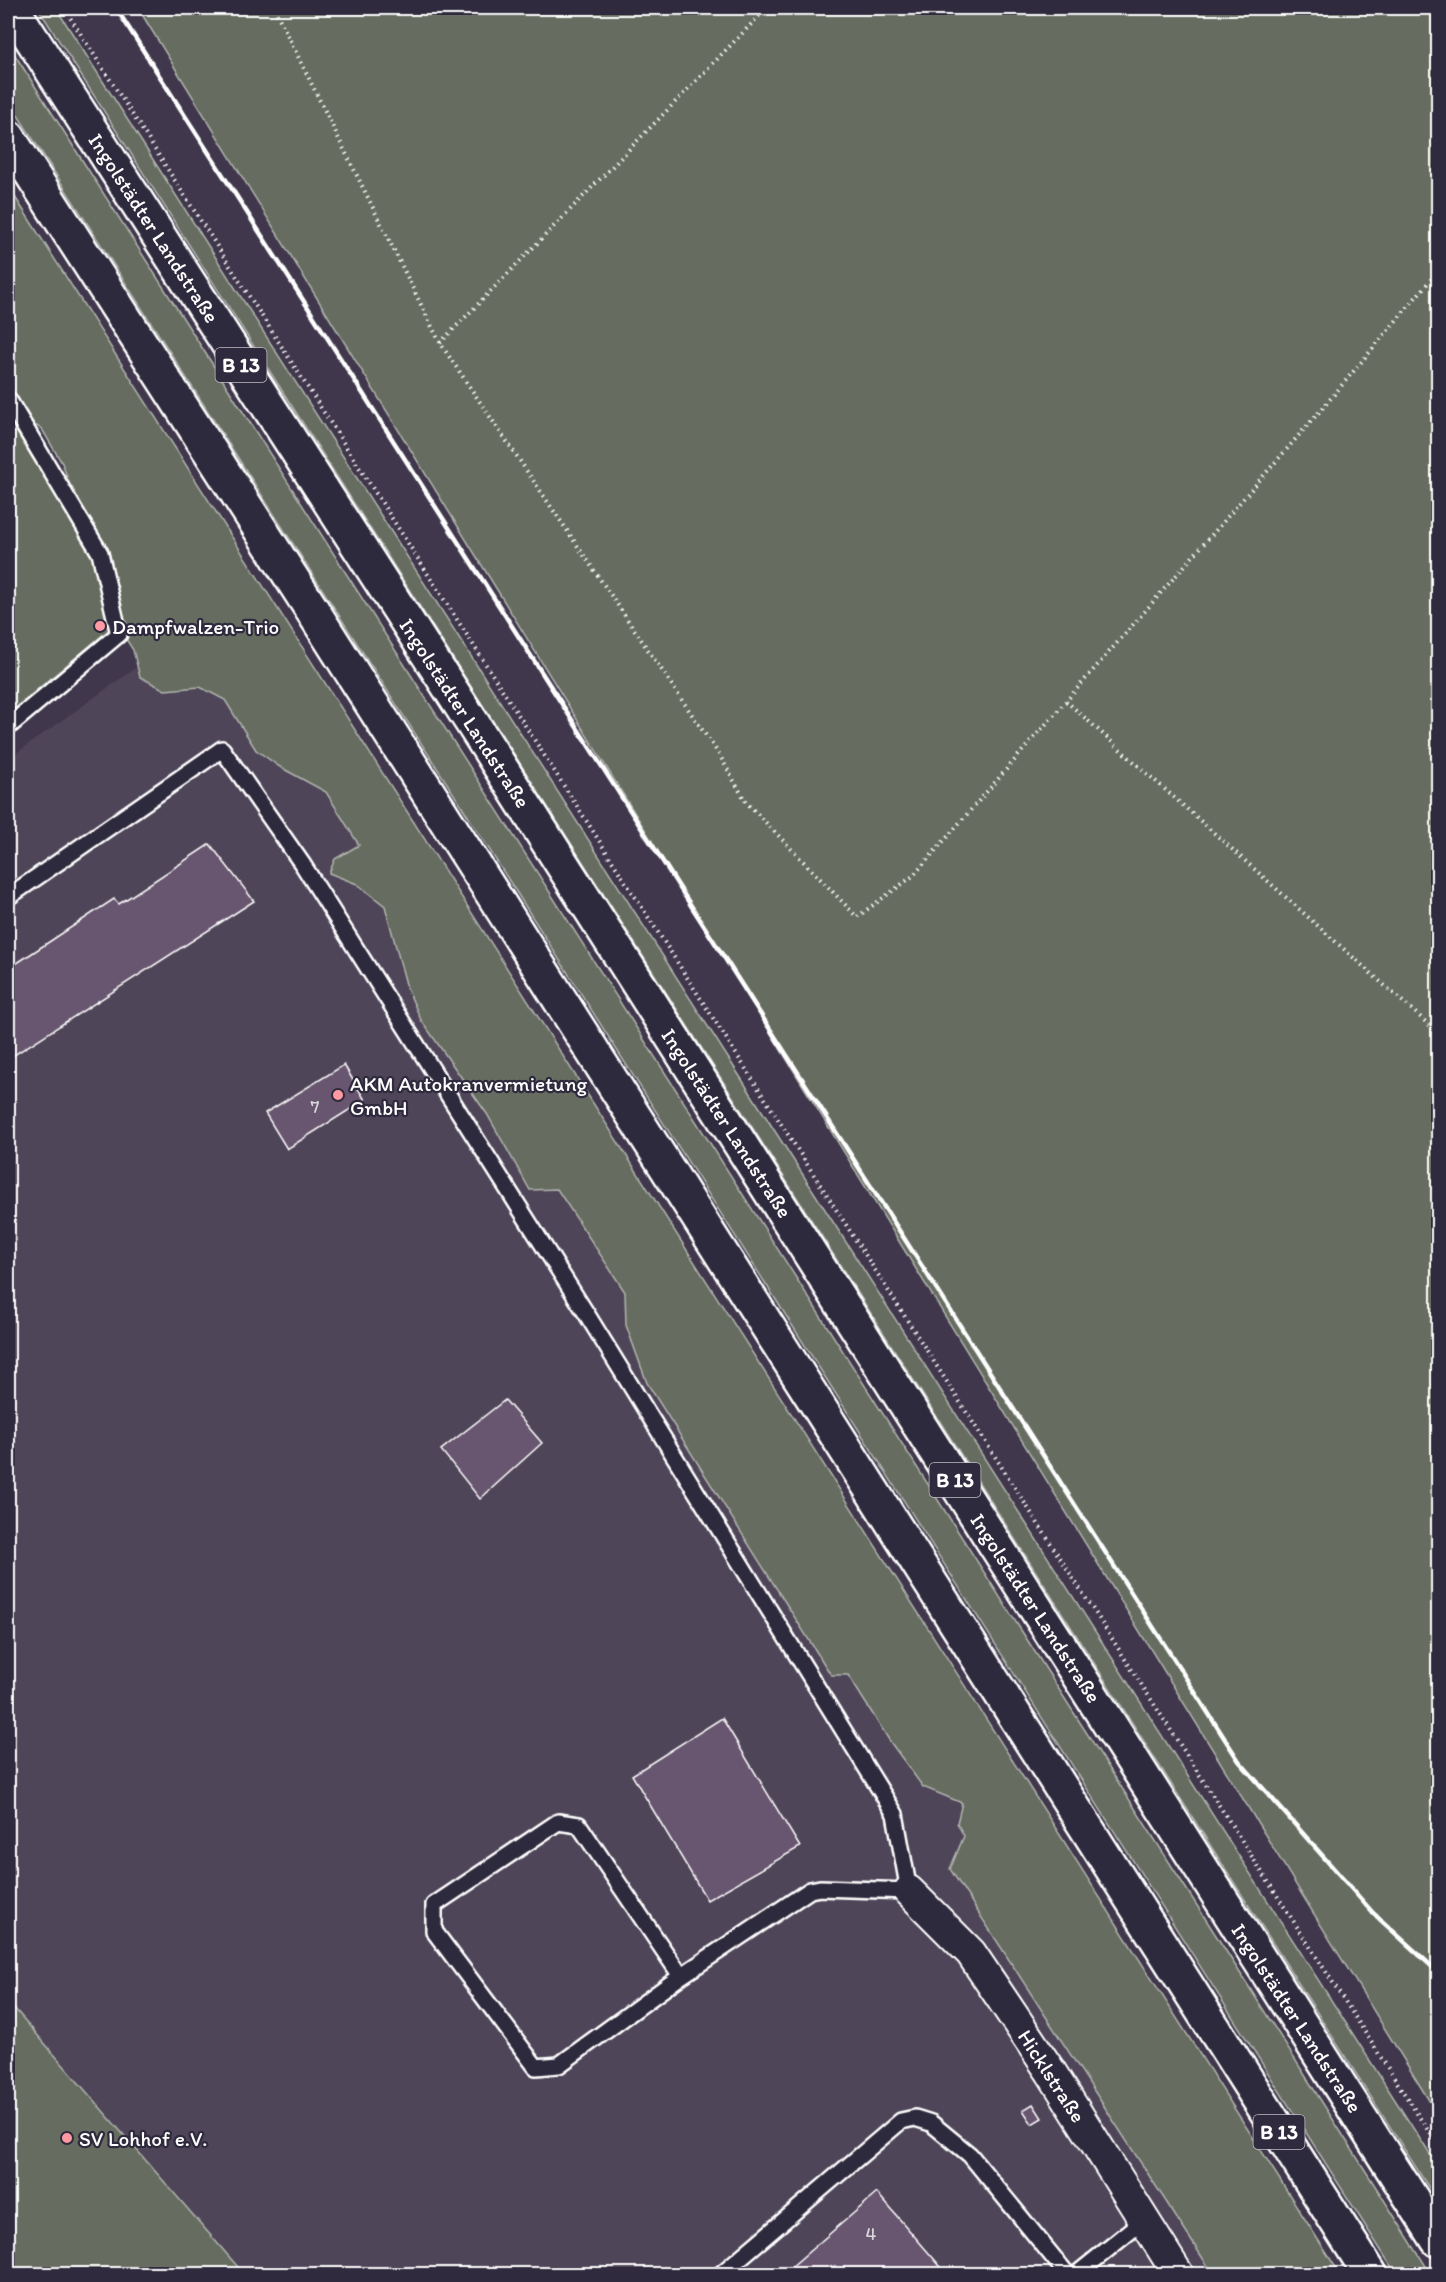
<svg xmlns="http://www.w3.org/2000/svg" width="1446" height="2282" font-family="Itim,sans-serif">
<rect width="100%" height="100%" fill="#40374c"/>
<filter id="ink" filterUnits="userSpaceOnUse"><feTurbulence type="fractalNoise" baseFrequency=".0167" numOctaves="2"/><feDisplacementMap in="SourceGraphic" scale="12" xChannelSelector="R" yChannelSelector="G"/><feConvolveMatrix kernelMatrix="1 2 1 2 8 2 1 2 1" color-interpolation-filters="sRGB"/></filter>
<g filter="url(#ink)">
<!-- built -->
<path fill="#504459" d="M218 609 931 1790 962 1803 957 1823 1213 2274H244L8 2001V759Z"/>
<!-- green -->
<path fill="#666d60" stroke="#b2b6b0" stroke-width="1.5" d="M38 8H56L1438 2167V2202Z
M138 8H1438V2115Z
M8 44 1249 1987 1431 2274H1396L466 813 8 100Z
M8 186 1340 2274H1213L950 1869 964 1836 957 1823 962 1803 923 1787 891 1743 848 1675H831L647 1383 626 1325 625 1292 557 1189 530 1190 487 1114 421 1020 407 988 385 906 357 884 329 873 335 859 359 845 326 792 280 767 256 750 225 700 200 687 165 690 140 677 133 650 124 636 100 539 71 488 62 463 42 429 31 423 8 388Z
M8 418 92 554 111 628 8 714Z
M8 2001 244 2274H8Z"/>
<!-- building -->
<path fill="#67566f" stroke="#fff" stroke-width="1.5" d="M210 844 254 901 8 1059V969L114 899 119 904Z
M344 1065 365 1100 287 1149 265 1113Z
M505 1400 542 1443 480 1499 441 1450Z
M722 1718 800 1847 707 1900 632 1775Z
M1033 2104 1042 2118 1032 2124 1023 2110Z
M877 2193 947 2274H783Z"/>
<g fill="none" stroke-linecap="round" stroke-linejoin="round">
<!-- lane casing -->
<g stroke="#fff" stroke-width="20">
<path id="lane" d="M8 399 100 553 119 634 8 727
M8 897 222 749 303 865 586 1313 895 1814 909 1891 820 1888 810 1890 681 1976 559 2065 536 2067 434 1931V1905L558 1822 579 1825 681 1976
M721 2274 901 2121 915 2118 931 2123 970 2155 1067 2274
M1077 2274 1144 2220"/>
</g>
<!-- street casing -->
<g stroke="#fff" stroke-width="34">
<path id="street" d="M909 1891 971 1953 1051 2072 1178 2274"/>
</g>
<!-- primary casing -->
<g stroke="#fff" stroke-width="38">
<path id="primary" d="M12 8 471 721 1438 2240
M8 137 309 605 1370 2274"/>
</g>
<!-- path -->
<path stroke="#fff" stroke-width="4" stroke-dasharray="1.5 4.5" stroke-linecap="butt" d="M64 8 1438 2146
M274 8 440 343 720 756 746 802 857 917 913 876 1321 410 1438 271
M440 343 767 8
M1066 701 1438 1033"/>
<!-- lane -->
<use href="#lane" stroke="#2f2a3d" stroke-width="15"/>
<!-- street -->
<use href="#street" stroke="#2f2a3d" stroke-width="30"/>
<!-- primary -->
<use href="#primary" stroke="#2f2a3d" stroke-width="33"/>
<!-- rail -->
<path stroke="#fff" stroke-width="4.5" d="M116 8 1239 1761 1373 1913 1438 1972"/>
</g>
</g>
<!-- markers -->
<g fill="#ff9aa2" stroke="#2f2a3d" stroke-width="2">
<circle cx="100" cy="626" r="6"/>
<circle cx="338" cy="1095" r="6"/>
<circle cx="67" cy="2138" r="6"/>
</g>
<g text-anchor="middle" dominant-baseline="central" stroke-width="4.5" stroke-linejoin="round" paint-order="stroke">
<!-- number labels -->
<g font-size="18" fill="#d9d5db">
<text x="315" y="1107">7</text>
<text x="871" y="2234">4</text>
</g>
<!-- shield labels -->
<g fill="#2f2a3d" stroke="#c1bfc5" stroke-width="1.5">
<rect x="215.5" y="348" width="51" height="34" rx="4.5"/>
<rect x="929.5" y="1463" width="51" height="34" rx="4.5"/>
<rect x="1253.5" y="2115" width="51" height="34" rx="4.5"/>
</g>
<g font-size="20" font-weight="bold" fill="#fff">
<text x="241" y="365">B 13</text>
<text x="955" y="1480">B 13</text>
<text x="1279" y="2132">B 13</text>
</g>
<!-- street labels -->
<g font-size="21" fill="#fff" stroke="#2f2a3d">
<text transform="translate(154 228) rotate(57)">Ingolstädter Landstraße</text>
<text transform="translate(465 713) rotate(57)">Ingolstädter Landstraße</text>
<text transform="translate(727 1123) rotate(57)">Ingolstädter Landstraße</text>
<text transform="translate(1036 1608) rotate(57)">Ingolstädter Landstraße</text>
<text transform="translate(1297 2018) rotate(57)">Ingolstädter Landstraße</text>
<text transform="translate(1052 2076) rotate(57)">Hicklstraße</text>
</g>
<!-- poi labels -->
<g font-size="21" fill="#fff" stroke="#2f2a3d" text-anchor="start">
<text x="112" y="626">Dampfwalzen-Trio</text>
<text x="350" y="1083">AKM Autokranvermietung<tspan x="350" dy="24">GmbH</tspan></text>
<text x="79" y="2138">SV Lohhof e.V.</text>
</g>
</g>
<!-- margin -->
<rect width="1446" height="2282" fill="none" stroke="#2f2a3d" stroke-width="30"/>
<rect x="15" y="15" width="1416" height="2252" fill="none" stroke="#fff" stroke-width="2" filter="url(#ink)"/>
</svg>
